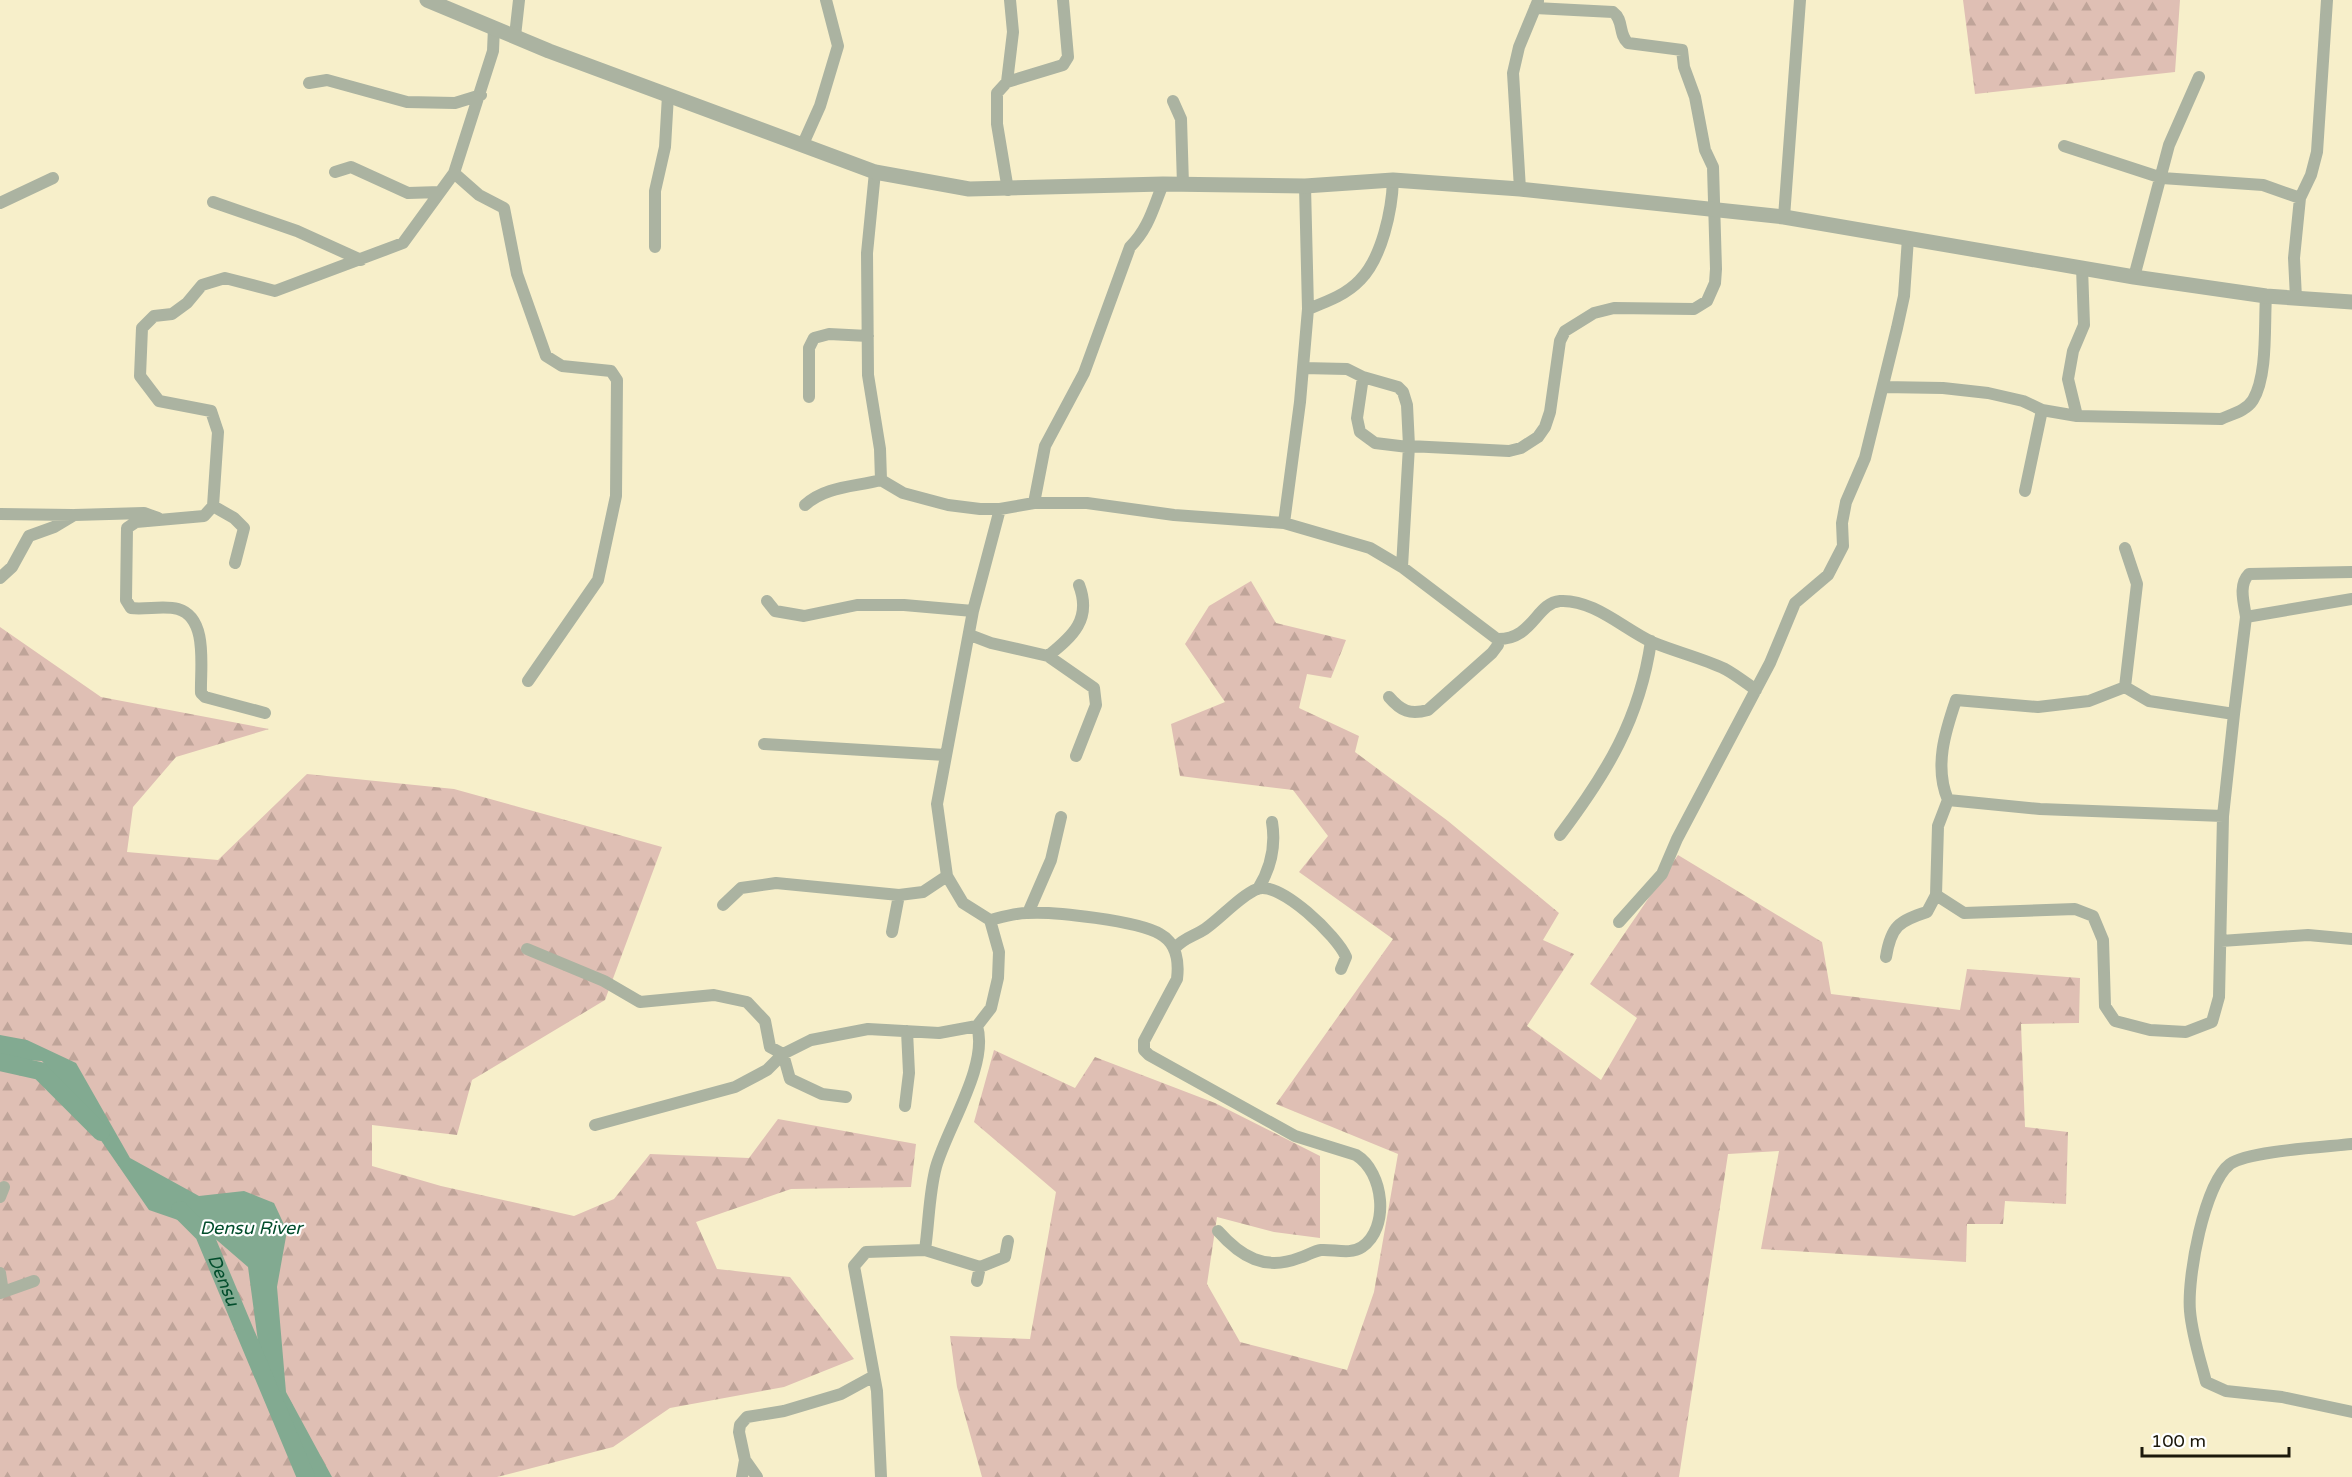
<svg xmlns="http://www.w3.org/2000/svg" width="2352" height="1477" font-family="'Varela Round',sans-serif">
<defs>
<pattern id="forest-firs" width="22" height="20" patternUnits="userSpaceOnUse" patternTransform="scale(1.5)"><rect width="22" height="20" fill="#dfbfb4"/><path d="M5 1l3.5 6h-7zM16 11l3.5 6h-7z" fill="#bfa499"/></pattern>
</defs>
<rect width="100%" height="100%" fill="#f7efca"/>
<!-- forest -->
<path fill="url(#forest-firs)" d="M1963 0H2180L2175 72 1975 94Z
M1251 581 1276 623 1346 640 1331 678 1307 674 1299 708 1359 736 1355 752 1448 821 1559 913 1543 940 1574 954 1527 1026 1601 1080 1637 1018 1590 984 1678 855 1822 942 1831 994 1960 1010 1967 969 2080 978 2079 1023 2021 1024 2025 1127 2068 1132 2066 1204 2005 1201 2003 1224H1967L1966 1262 1761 1249 1779 1151 1728 1154 1679 1477H982L957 1387 950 1336 1030 1339 1056 1192 974 1122 994 1050 1075 1088 1095 1057 1215 1103 1320 1156V1238L1274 1232 1217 1217 1207 1284 1240 1342 1347 1370 1374 1292 1398 1154 1276 1104 1393 939 1299 872 1328 836 1293 790 1180 776 1171 724 1225 702 1185 644 1209 606Z
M0 627 101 697 269 729 176 757 133 807 127 852 218 860 307 774 454 789 662 847 605 1000 472 1080 457 1135 372 1125V1166L441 1186 574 1216 614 1199 650 1154 749 1158 778 1119 916 1144 911 1187 791 1189 696 1222 717 1269 790 1277 854 1359 784 1387 670 1408 613 1447 497 1477H0Z"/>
<!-- water -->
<path fill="#82aa91" d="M0 1035 27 1040 76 1063 130 1158 199 1196 244 1191 274 1203 287 1231 277 1287 286 1392 332 1477H309L291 1435 264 1386 248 1267 204 1229 149 1210 71 1097 42 1061 0 1058Z"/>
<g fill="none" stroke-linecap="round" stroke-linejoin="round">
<!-- river -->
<g stroke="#82aa91" stroke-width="18">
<path d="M0 1062 40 1071 101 1132"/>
<path id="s1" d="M180 1210 204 1234 306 1477"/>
</g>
<!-- minor -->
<path stroke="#abb3a1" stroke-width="12" d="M515 36 519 0
M1007 82 1013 32 1010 0
M309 83 327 80 407 102 455 103 481 95
M1173 101 1181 119 1183 185
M803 144 820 106 838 46 826 0
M2064 146 2162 178 2263 185 2300 198
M335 172 351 167 408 193 440 192
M875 172 867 253 868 375 880 449 881 480
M454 173 479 195 504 208 517 274 546 356 562 366 611 371 617 380 616 496 598 580 528 681
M1520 189 1513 73 1519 47 1538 1
M1008 190 997 124V93L1007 82 1063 65 1068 57 1063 0
M213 202 297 231 361 260
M0 203 53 178
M1784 217 1800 0
M655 247V191L665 147 668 95
M2134 277 2169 145 2199 77
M2296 298 2294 258 2300 198 2311 175 2317 152 2327 0
M1308 309C1326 302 1346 295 1360 280 1382 258 1392 210 1393 180
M1303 368 1347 369 1363 377 1398 387 1403 392 1407 405 1409 446 1402 567
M1363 377 1357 418 1360 432 1375 443 1408 447
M1883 387 1943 388 1988 393 2023 401 2042 410 2077 416 2221 419C2232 414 2246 411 2253 400 2268 375 2264 325 2266 296
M809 397V348L814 338 829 334 868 336
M2077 416 2068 379 2073 351 2084 325 2082 267
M1409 446 1509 451 1521 448 1538 437 1545 427 1550 412 1560 341 1565 331 1594 313 1614 308 1694 309 1707 301 1715 283 1716 269 1713 167 1705 150 1695 97 1684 67 1682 50 1628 43C1618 34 1624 20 1613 12L1535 8
M2025 491 2042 410
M1034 503 1045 446 1084 373 1130 247C1149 228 1153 208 1163 184
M805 505C826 486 855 487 881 480L903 493 948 505 980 509H1000L1034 503H1087L1174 515 1284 523 1370 548 1402 567 1497 639C1533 640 1536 603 1560 601 1593 599 1624 629 1652 642 1676 652 1702 658 1725 669 1736 675 1746 683 1756 690
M213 506 234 518 244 528 235 563
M0 514 72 515
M1284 523 1300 402 1308 309 1305 186
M0 578 12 567 29 536 54 527 74 515 144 513 158 518
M767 601 775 611 804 616 857 605H904L973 611
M2246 617C2244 603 2238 585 2249 574L2352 572
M970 635 991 643 1048 656 1094 688 1096 705 1076 756
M1048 656C1073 636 1092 619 1079 585
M1389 697C1401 711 1410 715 1428 710L1492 653 1498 645 1497 639
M265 713 205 697 201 693C200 669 209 618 178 609 164 605 145 610 131 608L126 600 127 528 136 522 204 516 213 506 218 432 211 411 159 401 140 376 142 328 154 316 172 314 187 303 202 285 225 278 275 291 403 243 454 173 493 51 494 27
M2234 714 2246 617 2352 599
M764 744 945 755
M1948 800C1934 767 1945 732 1956 700L2038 707 2089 701 2125 687
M1560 835C1606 774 1640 719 1651 641
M1258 889C1271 868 1276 846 1272 822
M1936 895 1964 913 2075 909 2093 916 2103 940 2105 1006 2115 1021 2150 1030 2186 1032 2212 1022 2219 997 2223 816 2234 714 2149 701 2125 687 2137 584 2125 548
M723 905 741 888 776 883 899 895
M1028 913 1051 860 1061 817
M990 920C1002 917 1015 913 1027 913 1053 911 1139 921 1160 934 1177 943 1179 963 1177 979L1144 1041V1050L1149 1055 1295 1136 1356 1155C1384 1172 1390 1228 1362 1247 1350 1255 1334 1249 1321 1250 1313 1251 1307 1256 1299 1258 1265 1271 1241 1257 1218 1231
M1619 922 1662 874 1677 839 1770 663 1795 603 1828 575 1843 546 1842 523 1846 502 1865 458 1897 328 1904 296 1908 238
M892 932 899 895 923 892 947 876
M2221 941 2308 935 2352 939
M1175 948C1185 937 1193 937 1205 929 1221 918 1240 896 1257 889 1280 880 1338 937 1346 957L1341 969
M527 949 604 981 640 1002 714 995 747 1002 765 1021 770 1047 783 1054 790 1079 822 1094 846 1097
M1886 957C1891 926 1899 921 1927 912L1936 895 1938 826 1948 800 2040 809 2223 816
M905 1106 909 1073 907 1031
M595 1125 735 1087 767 1070 783 1054 811 1040 868 1029 939 1033 977 1026 991 1008 998 978 999 952 990 920 963 903 947 876 937 804 973 611 1000 509
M2352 1144C2327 1147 2248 1151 2230 1164 2204 1184 2187 1278 2190 1311 2192 1335 2200 1359 2206 1382L2226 1391 2282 1397 2352 1412
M0 1197 4 1187
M925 1250C929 1222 929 1193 936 1167 947 1128 989 1065 977 1026
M0 1273 3 1292
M977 1281 980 1267
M0 1293 34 1281
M745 1460 757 1477
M742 1477 745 1460 739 1432 740 1425 747 1417 784 1411 841 1394 874 1376
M881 1477 877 1391 854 1266 866 1252 925 1250 980 1267 1005 1257 1008 1241"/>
<!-- tertiary -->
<path stroke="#abb3a1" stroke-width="15" d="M427 0 549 51 875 172 969 189 1163 184 1305 186 1393 180 1520 189 1784 217 2134 277 2266 296 2352 302"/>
</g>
<g text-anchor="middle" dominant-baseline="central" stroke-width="4.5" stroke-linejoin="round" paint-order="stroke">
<!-- water labels -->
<g font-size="18" font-style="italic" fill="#024d2c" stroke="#fff">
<text x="251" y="1228">Densu River</text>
<text stroke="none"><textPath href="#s1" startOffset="84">Densu</textPath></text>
</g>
</g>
<!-- scale -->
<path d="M2142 1447v9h147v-9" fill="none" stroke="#1c190b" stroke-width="3"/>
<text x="2151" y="1447" font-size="18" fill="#1c190b" stroke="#ffffff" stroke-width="4.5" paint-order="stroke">100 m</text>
</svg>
